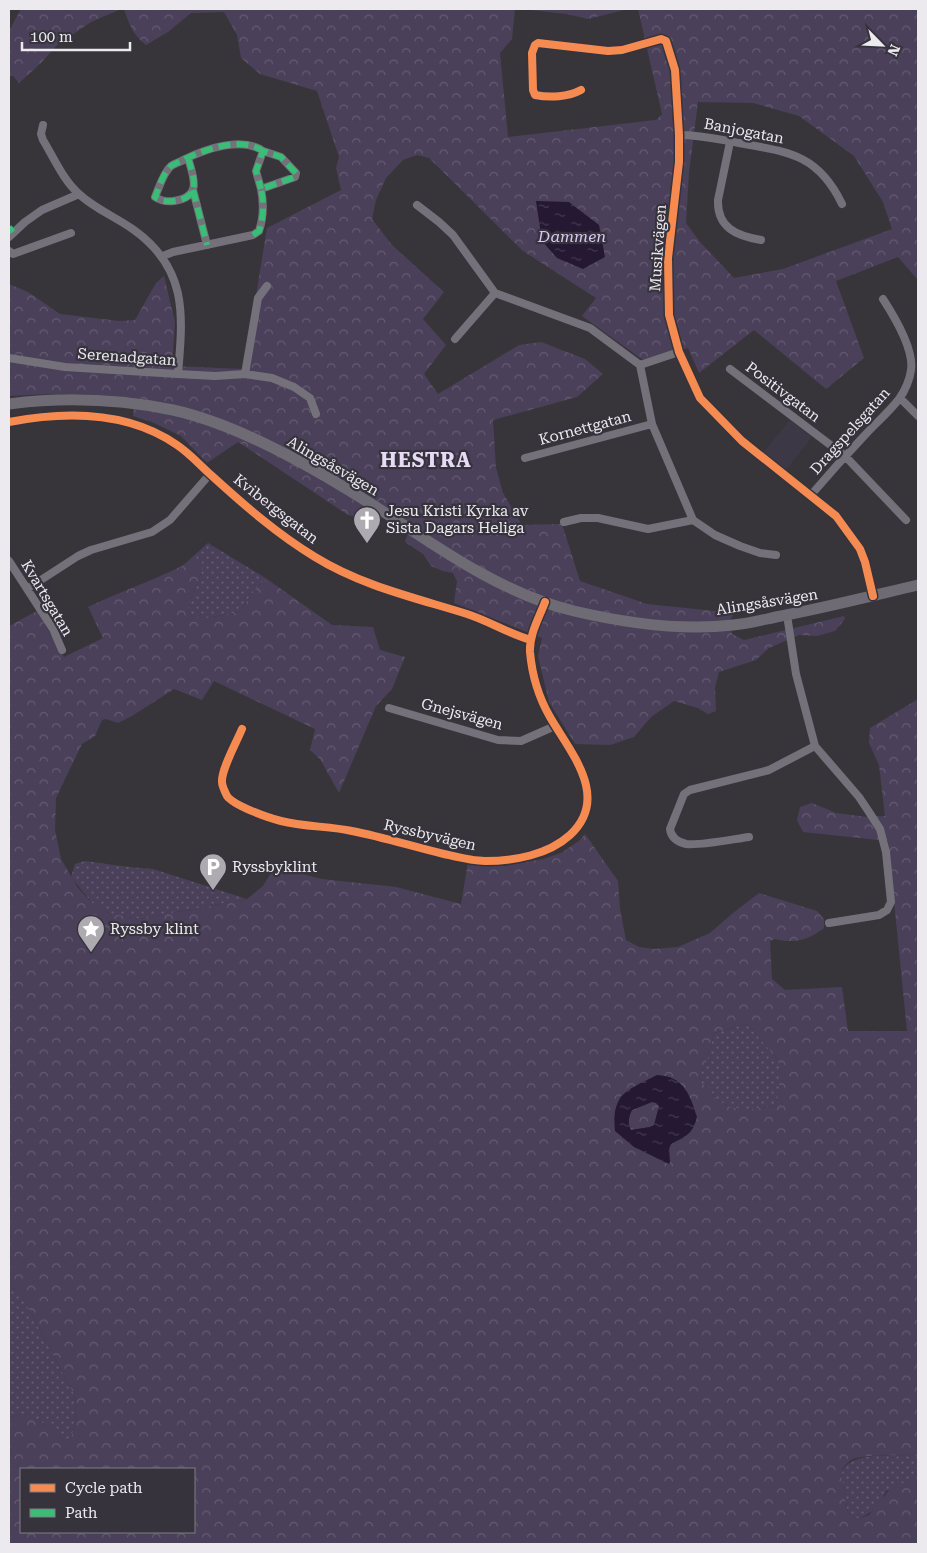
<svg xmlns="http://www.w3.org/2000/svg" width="927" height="1553" font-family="'Roboto Serif',serif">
<defs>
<pattern id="grass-dots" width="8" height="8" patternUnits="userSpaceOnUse" patternTransform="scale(1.25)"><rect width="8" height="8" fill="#4a4059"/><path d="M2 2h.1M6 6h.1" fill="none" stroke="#645c71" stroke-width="1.8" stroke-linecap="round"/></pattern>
<pattern id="forest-crowns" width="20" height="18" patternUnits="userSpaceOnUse" patternTransform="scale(1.25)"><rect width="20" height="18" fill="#4a4059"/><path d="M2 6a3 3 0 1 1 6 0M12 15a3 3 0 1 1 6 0" fill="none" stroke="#645c71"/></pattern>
<pattern id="water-ripples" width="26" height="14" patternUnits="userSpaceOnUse" patternTransform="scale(1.25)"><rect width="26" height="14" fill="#241833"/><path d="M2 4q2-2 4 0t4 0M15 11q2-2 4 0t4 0" fill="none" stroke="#443a51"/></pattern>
</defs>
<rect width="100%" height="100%" fill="#37353a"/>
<!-- built -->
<path fill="#3d3845" d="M790 420 812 437 785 471 762 454Z"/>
<!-- grass -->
<path fill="url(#grass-dots)" d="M208 543 267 579C252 589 250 599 239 612L207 618 193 617 187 610 203 568H180Z
M85 861 129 867 153 869 247 899 139 919 109 913 93 904 71 877 75 864Z
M745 1024 749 1026 775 1056 779 1064V1095L774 1106 753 1109H740L727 1106 716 1099 708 1087 701 1083 699 1078 701 1072 705 1067 714 1033Z
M14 1288 20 1293 74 1394C76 1409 77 1426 70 1439L66 1440 40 1421 13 1416 9 1418V1289Z
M906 1455 918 1456V1481L911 1482 886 1491C879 1507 872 1514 856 1519L848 1514 841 1474C847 1452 887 1456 906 1455Z"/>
<!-- forest -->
<path fill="url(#forest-crowns)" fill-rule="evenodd" d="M21 9H121L91 22 56 46 41 63 19 83 13 76H9V31Z
M124 9H515L512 39 500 53 508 137 656 120 662 114 638 9H637H918V280L898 257 836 281 864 358 826 389 754 330 699 373 688 348 643 360 582 316 596 298 523 251 429 158 417 155 403 160 386 178 376 200 372 219 392 245 444 292 423 319 446 345 424 374 438 394 519 345 541 342 585 359 603 374 577 397 493 420 496 468 503 493 522 525 562 524 580 581 647 604 734 613 729 622 732 634 744 640 844 616 845 619 835 631 817 636 799 635 769 648 756 660 719 672 715 687 716 711 708 714 698 708 674 701 651 717 634 737 610 745 575 744 549 702 538 656 542 638 454 603 457 581 453 573 443 571 431 566 423 554 405 542 411 525 397 513 379 504 366 519 348 515 238 442 207 463 181 436 152 422 133 416 135 398C93 393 51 393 9 396V284L28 292 60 314 119 321 135 320 156 283 164 276 175 322 172 366 244 369 267 228 341 190 336 168 339 157 317 91 260 74 241 58 237 35 224 12 191 13 168 32 146 45C133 35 129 24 124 9ZM698 102 753 103 799 116 854 156 883 202 892 229 783 269 734 278 700 242 686 223 689 173Z
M522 9H628L588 19 567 14Z
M201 556 203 568 187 610 193 616 207 618 239 612C250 599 252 589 267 579L332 625 373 627 380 650 405 657 392 689 376 706 339 793 320 759 310 750 315 729 214 681 202 700 174 689 132 716 118 723 106 719 102 720 95 736 82 744 56 798 55 830 61 859 78 888 93 904 109 913 139 919 247 899 263 886 274 868 283 869 322 879 396 887 461 904 468 862 504 866 543 859 561 853 579 841 585 834 618 881 620 909 626 940 639 947 654 949 678 947 710 933 733 913 759 893 817 911 824 919V928C809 940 794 944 775 939L770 941 772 979 785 990 842 987 848 1031H907L888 841 803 832 797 820 800 807 812 803 836 813 867 817 885 816 879 765 869 743 870 728 918 699V1456C903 1455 867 1454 853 1459 847 1462 842 1468 841 1474L848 1514 856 1519 869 1515 894 1484 918 1481V1544H9V1418C29 1408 51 1429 67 1440L70 1439C77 1426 76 1409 74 1394L20 1293 14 1288 9 1289V626L37 611 64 657 103 638 88 607C125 589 165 577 201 556ZM745 1024 749 1026 775 1056 779 1064V1095L774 1106 753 1109H740L727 1106 716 1099 708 1087 701 1083 699 1078 701 1072 705 1067 714 1033ZM657 1075 684 1138 671 1144 666 1163 651 1155 614 1120 620 1097 627 1091ZM21 1469H194V1532H21Z
M652 1102 656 1103 659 1106 654 1125 650 1127 631 1130C627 1123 629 1116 632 1110Z"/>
<!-- water -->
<path fill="url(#water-ripples)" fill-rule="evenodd" d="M536 201 569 202 599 225 605 257 583 269 557 258 542 241Z
M657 1075C684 1076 690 1095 697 1117 692 1136 686 1135 671 1144L669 1148 670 1162 669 1164 634 1147 615 1131C611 1093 628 1090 657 1075ZM652 1102 656 1103 659 1106 654 1125 650 1127 631 1130C627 1123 629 1116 632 1110Z"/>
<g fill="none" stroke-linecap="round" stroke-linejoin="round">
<!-- street -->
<path stroke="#75717b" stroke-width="8" d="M581 90C568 97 550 98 535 95L533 90 532 53 535 45 538 43 608 51 622 50 661 39 666 41 675 70 679 135V162L668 258 669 315 679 352 700 398 742 441 836 516 860 549 865 562 873 596
M43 125 41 134 43 140C54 158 63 180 79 194 95 209 116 217 134 230 188 269 183 315 178 374
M679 135C702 135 717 139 739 143 788 152 818 154 842 204
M730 142 718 200C717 228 737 236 761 240
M188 158C194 178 202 197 174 201 167 202 161 201 155 197 159 188 163 173 171 166 175 163 181 162 185 159 206 149 242 136 263 151
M193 190 207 245
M417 205 439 222 453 235 495 293 590 328 640 365 679 352
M9 237 25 222 42 210 79 194
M9 251 13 254 71 233
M163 256 173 252 253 235 259 231C264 216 264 204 261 189L295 177 296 173 281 157 263 151 256 171 261 189
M455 339 495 293
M9 358 65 367 178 374 215 376 245 374 272 378 294 387 310 398 316 414
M640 365 652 424 693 520 715 535 740 546 760 553 776 555
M730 369 845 456 906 520
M245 374 258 298 267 286
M900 398 918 416
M9 422C66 411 128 411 177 445 189 453 200 465 211 475 244 505 277 534 315 557 362 586 416 598 467 614 489 621 509 634 531 640
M525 458 652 424
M811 495C828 475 846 455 865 435 876 423 889 412 899 399 905 391 910 379 911 370 914 350 894 316 883 299
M564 522 581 518H598L648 529 693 520
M9 561 53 629 62 650
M27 589 78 556 91 550 152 532 170 520 210 474
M787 615 796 674 815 746 859 797 869 812 880 829 886 852 891 902 887 910 879 915 829 923
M389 708 498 740 521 741 555 726
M242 729C237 741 221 770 222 782 222 786 225 792 227 796 234 806 269 818 281 821 304 827 329 826 352 831 383 837 414 847 444 854 457 857 472 861 485 861 514 861 548 855 570 835 611 797 570 752 550 717 539 698 532 675 530 652 529 635 539 618 545 602
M749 837C734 839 699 846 686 844 678 842 671 838 670 829L684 794 690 790 769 770 815 746"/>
<!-- secondary -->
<path stroke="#6e6b74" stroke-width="11" d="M9 404C63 397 119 399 173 410 245 426 328 476 390 516 447 554 507 595 574 611 625 623 681 631 733 625 748 624 762 620 776 617 824 608 871 596 918 585"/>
<!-- quiet -->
<path stroke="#3abd76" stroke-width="6" stroke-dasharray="12 6" stroke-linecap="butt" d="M188 158C194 178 202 197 174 201 167 202 161 201 155 197 159 188 163 173 171 166 175 163 181 162 185 159 206 149 242 136 263 151
M193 190 207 245
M9 227 13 232
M253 235 259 231C264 216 264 204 261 189L295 177 296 173 281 157 263 151 256 171 261 189"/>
<!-- cycleway casing -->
<g stroke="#37333c" stroke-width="11">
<path id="cycleway" d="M581 90C568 97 550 98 535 95L533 90 532 53 535 45 538 43 608 51 622 50 661 39 666 41 675 70 679 135V162L668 258 669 315 679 352 700 398 742 441 836 516 860 549 865 562 873 596
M9 422C66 411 128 411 177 445 189 453 200 465 211 475 244 505 277 534 315 557 362 586 416 598 467 614 489 621 509 634 531 640
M242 729C237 741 221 770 222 782 222 786 225 792 227 796 234 806 269 818 281 821 304 827 329 826 352 831 383 837 414 847 444 854 457 857 472 861 485 861 514 861 548 855 570 835 611 797 570 752 550 717 539 698 532 675 530 652 529 635 539 618 545 602"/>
</g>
<!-- cycleway -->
<use href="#cycleway" stroke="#f68b52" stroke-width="8"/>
</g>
<!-- icons -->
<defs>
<g id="church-pin" transform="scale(1.4375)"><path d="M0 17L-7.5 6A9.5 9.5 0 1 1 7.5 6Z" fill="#adaab0" stroke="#37333c"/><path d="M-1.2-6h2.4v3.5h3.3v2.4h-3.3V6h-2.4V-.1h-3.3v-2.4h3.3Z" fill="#fff"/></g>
<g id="parking-pin" transform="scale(1.4375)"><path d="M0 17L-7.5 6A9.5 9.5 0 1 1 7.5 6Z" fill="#adaab0" stroke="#37333c"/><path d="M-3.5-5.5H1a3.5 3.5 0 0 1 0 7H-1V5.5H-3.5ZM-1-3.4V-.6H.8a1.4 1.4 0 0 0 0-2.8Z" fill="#fff"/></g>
<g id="sight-pin" transform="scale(1.4375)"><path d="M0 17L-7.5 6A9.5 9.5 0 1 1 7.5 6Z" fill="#adaab0" stroke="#37333c"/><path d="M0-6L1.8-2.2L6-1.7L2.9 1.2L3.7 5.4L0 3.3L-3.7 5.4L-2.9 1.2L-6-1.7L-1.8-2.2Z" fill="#fff"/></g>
</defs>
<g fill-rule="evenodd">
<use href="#church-pin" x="367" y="520"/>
<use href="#parking-pin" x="213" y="867"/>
<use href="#sight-pin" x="91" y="929"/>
</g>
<g text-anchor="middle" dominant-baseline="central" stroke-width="4.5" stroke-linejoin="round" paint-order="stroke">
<!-- street labels -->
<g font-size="15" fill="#ece9ef" stroke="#37333c">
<text transform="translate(744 131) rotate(11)">Banjogatan</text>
<text transform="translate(658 248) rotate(-86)">Musikvägen</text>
<text transform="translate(127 357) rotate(4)">Serenadgatan</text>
<text transform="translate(783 392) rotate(37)">Positivgatan</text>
<text transform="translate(585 428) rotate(-15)">Kornettgatan</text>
<text transform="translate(850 431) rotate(-48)">Dragspelsgatan</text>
<text transform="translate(333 466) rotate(30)">Alingsåsvägen</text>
<text transform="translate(276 509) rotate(38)">Kvibergsgatan</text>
<text transform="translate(47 598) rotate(59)">Kvartsgatan</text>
<text transform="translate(767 602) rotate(-9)">Alingsåsvägen</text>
<text transform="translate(462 714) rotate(15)">Gnejsvägen</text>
<text transform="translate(430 835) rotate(13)">Ryssbyvägen</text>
</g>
<!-- poi labels -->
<g font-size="15" fill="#ece9ef" stroke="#37333c" text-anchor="start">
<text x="386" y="511">Jesu Kristi Kyrka av<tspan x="386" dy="17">Sista Dagars Heliga</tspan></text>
<text x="232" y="867">Ryssbyklint</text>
<text x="110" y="929">Ryssby klint</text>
</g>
<!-- water labels -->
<g font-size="16" font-style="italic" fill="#dbc7f8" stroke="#37333c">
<text x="572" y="236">Dammen</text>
</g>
<!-- district labels -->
<g font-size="20" font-weight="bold" letter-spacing="1" fill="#e6dbf7" stroke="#37333c">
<text x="426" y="460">HESTRA</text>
</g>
</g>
<!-- border -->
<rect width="927" height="1553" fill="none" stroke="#ece9ef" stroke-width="20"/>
<!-- legend -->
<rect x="20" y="1468" width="175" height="65" fill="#37333c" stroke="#7f7c84"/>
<rect x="30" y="1484" width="25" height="8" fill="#f68b52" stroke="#7f7c84"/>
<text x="65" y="1493" font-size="15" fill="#ece9ef">Cycle path</text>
<rect x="30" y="1509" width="25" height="8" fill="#3abd76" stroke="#7f7c84"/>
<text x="65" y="1518" font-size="15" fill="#ece9ef">Path</text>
<!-- north arrow -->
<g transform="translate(882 45) rotate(114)" stroke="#37333c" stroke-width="4" paint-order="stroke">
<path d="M0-4L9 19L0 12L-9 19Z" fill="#ece9ef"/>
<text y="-8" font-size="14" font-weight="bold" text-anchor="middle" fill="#ece9ef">N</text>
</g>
<!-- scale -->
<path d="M22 42v8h108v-8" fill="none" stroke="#ece9ef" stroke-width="2.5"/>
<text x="30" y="42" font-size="15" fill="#ece9ef" stroke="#37333c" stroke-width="4" paint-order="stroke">100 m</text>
</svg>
